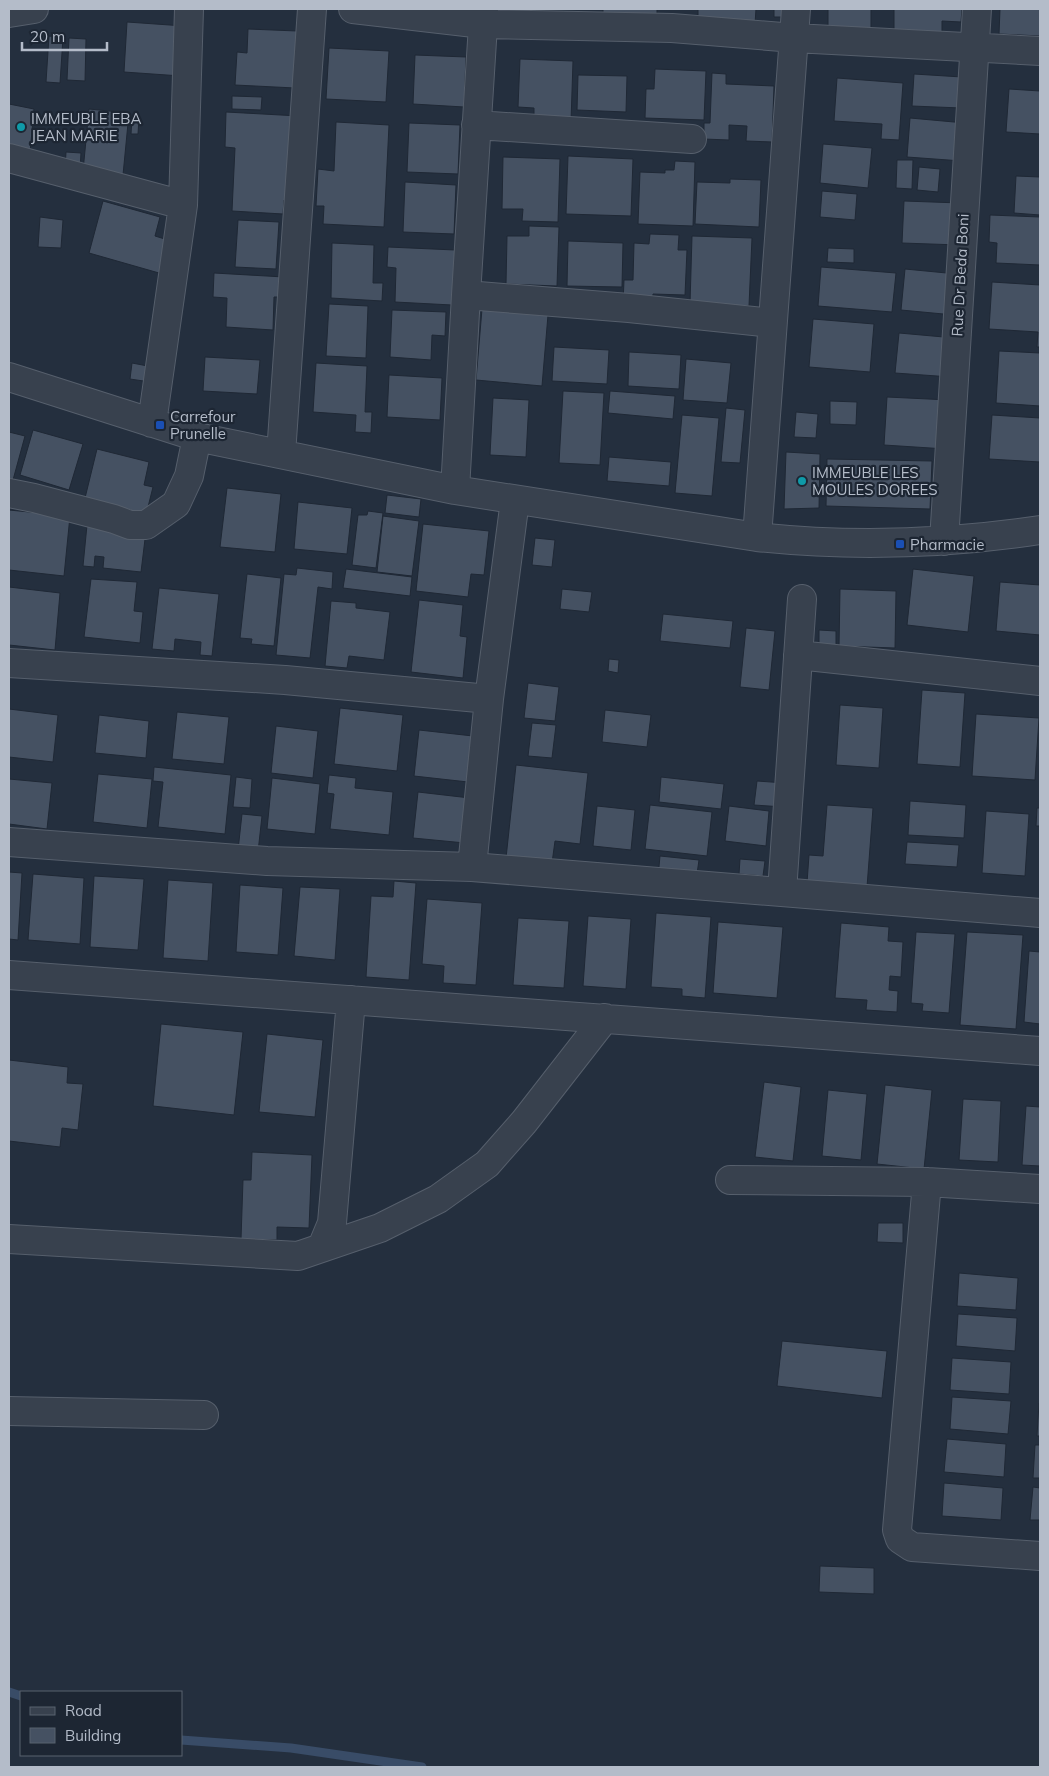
<svg xmlns="http://www.w3.org/2000/svg" width="1049" height="1776" font-family="Mulish,sans-serif">
<rect width="100%" height="100%" fill="#242f3e"/>
<g fill="none" stroke-linecap="round" stroke-linejoin="round">
<!-- stream -->
<path stroke="#394c67" stroke-width="9" d="M9 1692 21 1696
M181 1740 291 1748 422 1767"/>
</g>
<!-- building -->
<path fill="#455162" stroke="#1f2835" d="M603 9H657V18L603 16Z
M698 9H756L755 24 698 22Z
M774 9H789V17H774Z
M828 9H871V28L828 27Z
M894 9H962L961 22 942 21V35L894 34Z
M1000 9H1040V36L999 34Z
M127 22 184 26 181 76 124 72Z
M248 29 297 31 295 88 235 85 237 52 247 53Z
M49 36 63 38 60 83 46 82Z
M69 38 86 39 85 81 67 80Z
M329 48 389 51 386 102 326 99Z
M415 55 466 57 464 107 413 104Z
M520 59 573 61 571 122 534 120V108L518 107Z
M655 69 706 71 704 120 645 118 646 89H654Z
M712 73 726 74V84L774 86 772 142 746 141 747 126 729 125V140L704 139V123H710Z
M914 74 962 77 961 108 912 106Z
M578 75 627 76 626 112 577 110Z
M837 78 903 83 899 140 881 139 882 124 834 121Z
M1009 89 1040 91V134L1006 132Z
M232 96 262 97 261 110 232 109Z
M9 104 34 109 30 153 9 145Z
M89 109 129 113 123 175 83 171Z
M226 112 299 116 294 200H284L283 214 232 211 235 148 225 147Z
M132 118H139L138 134H131Z
M910 118 965 123 962 161 907 157Z
M336 122 389 125 384 227 323 224 324 206H316L318 169 334 171Z
M409 123 460 125 458 174 407 172Z
M823 144 872 148 868 188 820 183Z
M66 152 81 153 80 170 65 169Z
M568 156 633 159 631 216 566 214Z
M503 157 560 159 558 222 522 221 523 209H502Z
M897 160H913L912 189 896 188Z
M675 161 695 162 693 226 638 224 640 172 665 173V170H674Z
M919 167 940 169 938 192 917 190Z
M1016 176 1040 177V215L1014 213Z
M730 179 761 180 759 227 695 224 697 182 730 183Z
M405 182 456 185 454 234 403 232Z
M822 191 857 194 855 220 820 217Z
M103 201 160 217 155 236 168 240 159 273 89 253Z
M904 201 960 203 959 245 902 243Z
M990 215 1040 217V265L996 263 997 243 989 242Z
M40 217 63 220 61 248 38 247Z
M238 220 279 222 276 269 235 267Z
M529 226 559 227 557 286 506 284 507 236H529Z
M650 234 679 235 678 250H687L685 295 653 294 652 306 623 304 624 280H633L634 243 649 244Z
M692 236 752 238 749 306 690 304Z
M568 241 623 243 622 287 567 286Z
M332 243 374 245 373 283H383L382 301 331 298Z
M388 247 455 250 452 305 395 302 396 268 387 267Z
M828 248 854 249V263L827 262Z
M821 267 896 273 892 312 818 306Z
M905 269 957 274 954 315 901 310Z
M214 273 284 277 282 297H274L273 330 226 327 227 298 213 297Z
M992 282 1040 285V347H1037L1038 332 989 329Z
M329 304 368 306 366 358 326 356Z
M482 309 548 315 542 386 476 380Z
M392 310 446 312 445 336 432 335 431 360 390 357Z
M813 319 874 324 870 372 809 367Z
M899 333 955 338 951 377 895 373Z
M554 347 609 350 607 384 552 381Z
M999 351 1040 353V406L996 403Z
M629 352 681 355 679 389 628 386Z
M205 357 260 360 257 394 203 391Z
M686 359 731 363 727 403 683 400Z
M132 363 153 367 150 382 130 379Z
M316 363 367 366 365 412H372L371 433 355 432 356 415 313 412Z
M389 375 442 378 440 420 387 417Z
M563 391 604 393 600 465 559 463Z
M610 391 675 396 673 419 608 413Z
M887 397 949 400 946 449 884 445Z
M493 398 529 400 526 457 490 455Z
M830 401 857 402 856 425 830 424Z
M726 408 745 410 740 463 721 462Z
M796 412 818 414 816 438 794 437Z
M682 415 719 418 712 496 675 493Z
M992 415 1040 418V462L989 459Z
M33 430 83 444 69 490 20 475Z
M9 432 25 436 13 480 9 479Z
M97 449 149 462 144 485 153 487 145 519 130 515 131 510 85 498Z
M786 452 820 454 819 508 784 509Z
M609 457 671 462 669 486 607 481Z
M827 459 932 461 930 509 826 506Z
M227 488 281 494 275 552 220 547Z
M387 495 421 499 419 517 385 513Z
M298 502 352 508 347 554 294 549Z
M9 510 70 516 64 576 9 570Z
M368 511 383 513 376 568 352 565 358 515H367Z
M383 516 419 521 412 576 377 572Z
M423 524 489 531 484 575 471 574 468 597 416 591Z
M87 525 146 531 141 572 103 568 104 557 95 556 94 567 83 566Z
M535 538 555 540 552 567 532 565Z
M297 568 333 572 332 589 318 587 310 658 276 655 284 574 296 575Z
M346 569 412 577 410 596 343 588Z
M913 569 974 576 968 632 907 625Z
M247 574 281 578 274 646 251 644 252 639 240 638Z
M91 579 137 582 134 611 143 612 140 643 84 637Z
M1000 582 1040 585V635L996 631Z
M9 587 60 593 55 650 9 645Z
M159 588 219 594 212 656 200 655 201 642 175 639 174 651 152 649Z
M562 589 592 592 589 612 560 609Z
M840 589 896 591 895 648 839 646Z
M419 600 463 605 460 636 467 637 463 678 411 672Z
M331 601 356 603V608L390 612 384 660 349 656 347 668 325 666Z
M663 614 733 621 730 648 660 641Z
M746 628 775 631 769 690 740 687Z
M819 630 836 631V654L819 653Z
M609 659 619 660 618 673 608 671Z
M528 683 559 687 555 721 524 718Z
M922 690 965 693 960 767 917 764Z
M840 705 883 708 879 768 836 765Z
M340 708 403 715 397 771 334 764Z
M9 709 58 715 53 762 9 757Z
M605 710 651 715 647 747 602 742Z
M177 712 229 717 224 764 172 759Z
M976 714 1039 718 1035 780 972 776Z
M99 715 149 721 146 758 95 753Z
M532 723 556 725 552 758 528 756Z
M276 726 318 731 313 778 271 773Z
M419 730 473 736 468 782 414 776Z
M516 765 588 773 580 844 555 841 552 863 506 858Z
M154 767 231 775 225 834 158 827 163 782 153 781Z
M98 774 152 779 147 828 93 822Z
M329 775 356 778 355 788 393 792 389 835 330 829 334 794 327 793Z
M236 777 252 779 250 808 233 807Z
M661 777 724 784 721 809 659 802Z
M272 778 320 784 315 834 267 829Z
M9 779 52 783 47 829 9 824Z
M757 781 785 783 783 807 754 805Z
M418 792 470 798 465 843 413 838Z
M910 801 966 805 964 838 908 835Z
M650 805 712 812 707 856 645 849Z
M827 805 873 808 867 887 807 883 809 855 823 856Z
M597 806 635 810 631 850 593 846Z
M729 806 769 811 766 846 725 841Z
M1037 808H1040V826H1036Z
M986 811 1029 814 1025 876 982 873Z
M242 814 262 816 258 852 238 850Z
M907 842 959 845 957 867 905 864Z
M660 856 699 860 696 881 658 877Z
M740 859 765 861 763 876 739 874Z
M9 872 22 873 18 940 9 939Z
M33 874 84 878 80 944 28 940Z
M94 876 144 879 138 950 90 947Z
M168 880 213 883 208 961 163 958Z
M394 881 416 883 409 980 366 977 371 896 393 897Z
M240 885 283 888 278 955 236 952Z
M300 887 340 889 335 960 294 956Z
M427 899 482 903 476 985 443 983 444 966 422 964Z
M656 913 711 917 705 998 682 996V989L651 987Z
M588 916 631 919 626 989 583 986Z
M518 918 569 921 564 988 513 985Z
M718 922 783 927 777 998 713 993Z
M841 923 889 927 888 941 903 942 901 977 890 976 889 990 898 991 897 1012 866 1010 867 1000 835 998Z
M916 932 955 934 949 1013 922 1011 923 1004 911 1003Z
M967 932 1023 935 1016 1029 960 1025Z
M1029 951 1040 952V1024L1024 1022Z
M161 1024 243 1032 234 1115 153 1106Z
M267 1034 323 1040 315 1117 259 1112Z
M9 1060 68 1067 67 1083 83 1084 78 1130 62 1128 60 1147 9 1141Z
M764 1082 801 1087 793 1161 755 1157Z
M885 1085 932 1090 924 1169 877 1164Z
M828 1090 867 1094 861 1160 822 1156Z
M963 1099 1001 1101 998 1162 959 1160Z
M1026 1106 1040 1107V1166L1022 1165Z
M252 1152 312 1155 309 1228 277 1227V1240L241 1239 243 1180H251Z
M878 1223H903V1243L877 1242Z
M959 1273 1018 1278 1016 1310 957 1306Z
M958 1314 1017 1318 1015 1351 956 1346Z
M782 1341 887 1351 882 1398 777 1386Z
M952 1358 1011 1362 1009 1394 950 1390Z
M952 1397 1011 1401 1008 1434 950 1429Z
M1039 1403H1040V1436H1037Z
M947 1439 1006 1444 1004 1477 944 1472Z
M1035 1445H1040V1478H1033Z
M944 1483 1003 1488 1001 1520 942 1516Z
M1033 1487 1040 1488V1520H1030Z
M820 1566 874 1568V1594L819 1592Z"/>
<g fill="none" stroke-linecap="round" stroke-linejoin="round">
<!-- minor casing -->
<g stroke="#565f6c" stroke-width="30">
<path id="minor" d="M353 9 483 24 672 28 794 38 1040 51
M9 13 34 9
M476 125 692 139
M9 158 183 205
M466 295 629 308 772 323
M9 377 197 437 455 490 757 537C851 547 947 544 1040 530
M152 423 183 205 189 9
M281 454 312 9
M455 490 466 295 484 9
M9 493 34 498 114 519 130 525H146L176 504 189 476 197 437
M757 537 796 9
M944 541 977 9
M798 655 1040 681
M9 663 285 680 489 699
M9 842 267 861 472 867 1040 913
M472 867 489 699 515 500
M782 892 802 599
M9 975 1040 1051
M730 1180 927 1182 1040 1189
M927 1182 897 1530 900 1539 912 1547 1040 1556
M9 1239 298 1256 380 1228 438 1199 487 1164 524 1122 605 1018
M322 1247 332 1223 351 1000
M9 1411 204 1415"/>
</g>
<!-- minor -->
<use href="#minor" stroke="#38414e" stroke-width="28"/>
</g>
<!-- markers -->
<g fill="#0f9aa8" stroke="#1d2633" stroke-width="2">
<circle cx="21" cy="127" r="5"/>
<circle cx="802" cy="481" r="5"/>
</g>
<g fill="#1a4fb4" stroke="#1d2633" stroke-width="2">
<rect x="155" y="420" width="10" height="10" rx="2.5"/>
<rect x="895" y="539" width="10" height="10" rx="2.5"/>
</g>
<g text-anchor="middle" dominant-baseline="central" stroke-width="4.5" stroke-linejoin="round" paint-order="stroke">
<!-- poi labels -->
<g font-size="15" fill="#b4bcc9" stroke="#1d2633" text-anchor="start">
<text x="31" y="118">IMMEUBLE EBA<tspan x="31" dy="17">JEAN MARIE</tspan></text>
<text x="170" y="416">Carrefour<tspan x="170" dy="17">Prunelle</tspan></text>
<text x="812" y="472">IMMEUBLE LES<tspan x="812" dy="17">MOULES DOREES</tspan></text>
<text x="910" y="544">Pharmacie</text>
</g>
<!-- street labels -->
<g font-size="15" fill="#b4bcc9" stroke="#1d2633">
<text transform="translate(960 275) rotate(-87)">Rue Dr Beda Boni</text>
</g>
</g>
<!-- border -->
<rect width="1049" height="1776" fill="none" stroke="#b4bcc9" stroke-width="20"/>
<!-- legend -->
<rect x="20" y="1691" width="162" height="65" fill="#1d2633" stroke="#59626f"/>
<rect x="30" y="1707" width="25" height="8" fill="#38414e" stroke="#59626f"/>
<text x="65" y="1716" font-size="15" fill="#b4bcc9">Road</text>
<rect x="30" y="1728" width="25" height="15" fill="#455162" stroke="#59626f"/>
<text x="65" y="1741" font-size="15" fill="#b4bcc9">Building</text>
<!-- scale -->
<path d="M22 42v8h85v-8" fill="none" stroke="#b4bcc9" stroke-width="2.5"/>
<text x="30" y="42" font-size="15" fill="#b4bcc9" stroke="#1d2633" stroke-width="4" paint-order="stroke">20 m</text>
</svg>
